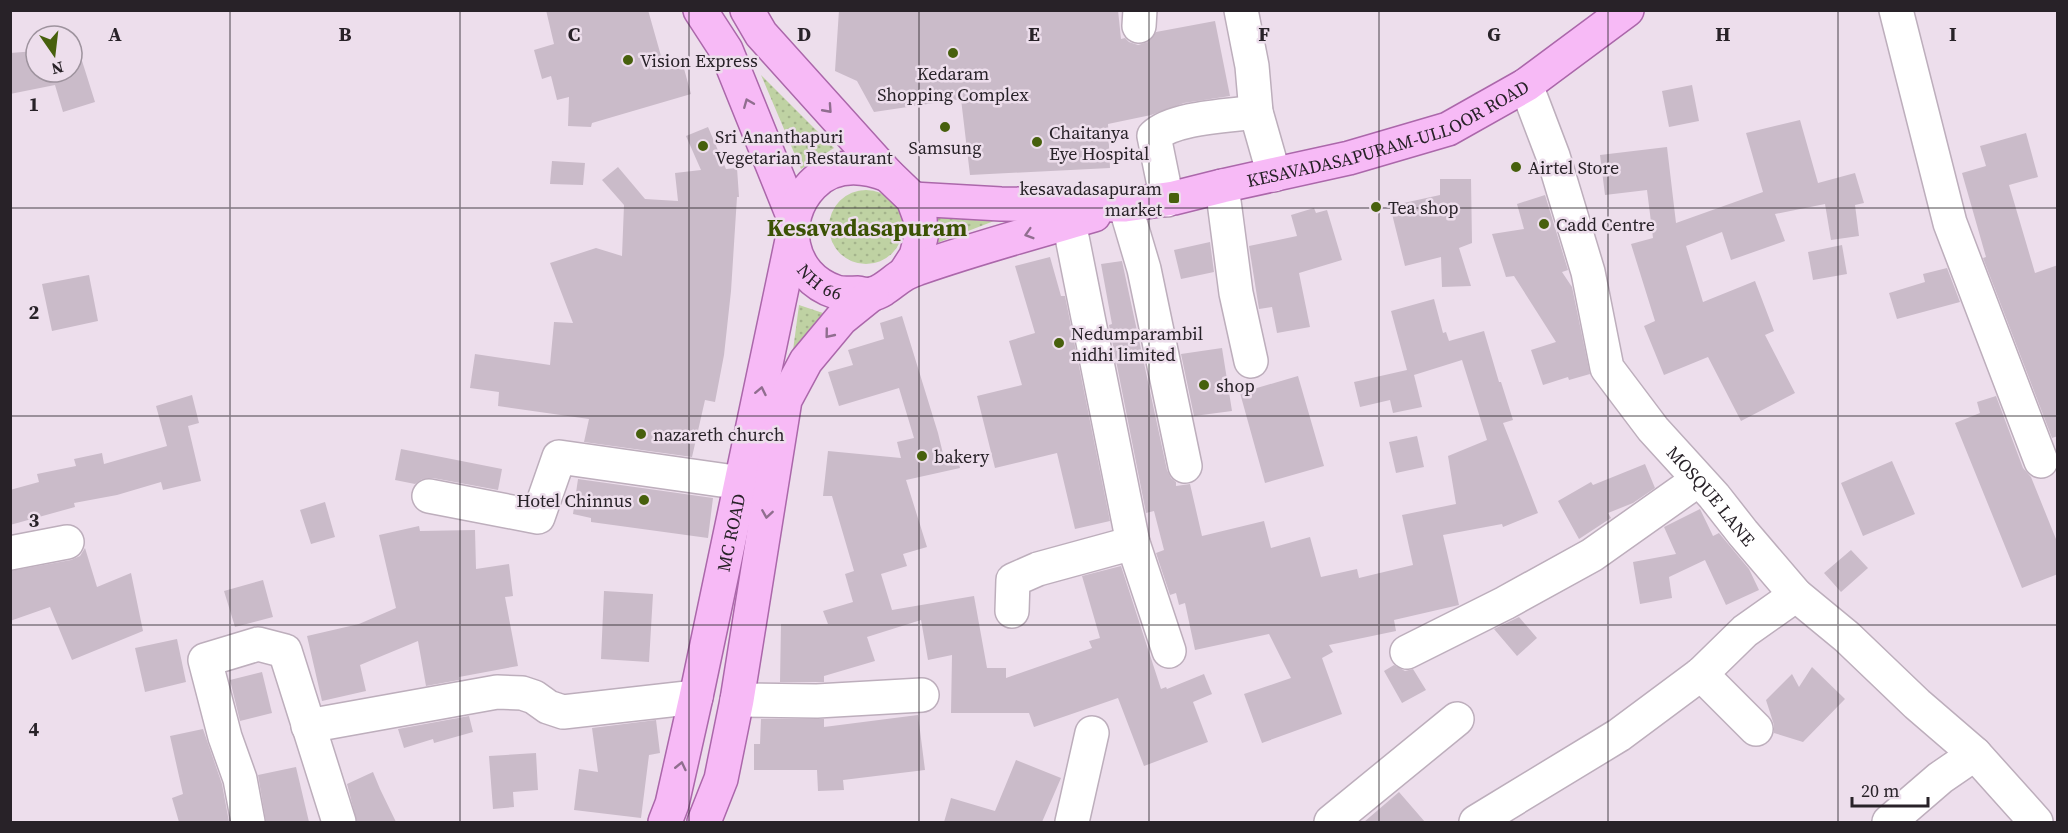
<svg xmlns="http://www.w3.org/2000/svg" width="2068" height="833" font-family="'Source Serif 4',serif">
<defs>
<pattern id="grass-dots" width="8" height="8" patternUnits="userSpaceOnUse" patternTransform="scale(1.5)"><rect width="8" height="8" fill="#bfd2a3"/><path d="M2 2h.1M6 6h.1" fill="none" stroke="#a4b48c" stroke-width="1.8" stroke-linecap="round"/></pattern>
</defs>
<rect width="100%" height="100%" fill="#eddeec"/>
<!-- grass -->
<path fill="url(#grass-dots)" d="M761 75 834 148 801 169Z
M829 227a37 37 0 1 1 74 0a37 37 0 1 1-74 0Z
M932 210 1007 216 937 243Z
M799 305 823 313 792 358Z"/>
<!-- building -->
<path fill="#cabbc9" d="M546 10H648L665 70 683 65 691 94 592 123 591 127 568 126 569 97 557 100 551 76 542 79 534 50 554 44Z
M839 10H1118L1121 39 1125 38 1129 42 1138 45 1148 42 1156 32 1215 21 1230 96 1184 103 1151 115 1108 124 1110 168 970 175 961 99 874 112 857 81 835 71Z
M77 45 95 102 63 112 55 85 10 94V53L36 51V72H72V46Z
M1692 85 1699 121 1669 127 1662 91Z
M1800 120 1818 183 1855 173 1864 203 1855 205 1859 236 1831 240 1825 204 1775 214 1785 241 1731 260 1722 232 1686 246 1703 302 1755 281 1774 331 1765 335 1795 393 1741 421 1708 357 1664 375 1644 326 1655 321 1631 244 1653 238 1647 190 1605 195 1600 155 1667 147 1676 223 1763 192 1746 133Z
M708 127 726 169 737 168 739 197H737L731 291 724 355 715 402 705 400 692 457 584 442 589 419 498 406 499 392 470 388 475 354 550 365 554 322 573 323 550 263 596 248 622 256 624 205 602 180 618 167 645 199 678 201 675 173 701 170 686 136Z
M2026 133 2038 177 2009 185 2035 273 2058 265V436L2052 438 1983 258 1986 257 1962 173 1986 166 1980 146Z
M552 161 585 163 583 185 550 184Z
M1440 179H1471L1472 243 1459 248 1471 286 1442 287 1441 257 1405 266 1390 206 1440 195Z
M1545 195 1568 270 1562 272 1572 287 1590 374 1569 380 1568 377 1543 385 1531 350 1556 342 1514 276 1506 277 1492 234 1524 229 1517 204Z
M1314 208 1316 213 1327 210 1342 260 1299 273 1310 327 1277 333 1272 307 1259 309 1249 246 1297 236 1291 215Z
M1210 242 1214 272 1181 279 1174 250Z
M1842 245 1847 274 1813 280 1808 252Z
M1050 257 1061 296H1065L1110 521 1075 529 1057 453 995 468 977 396 1022 385 1009 341 1035 333 1015 266Z
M1122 261 1167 470 1171 478 1176 482V486L1190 484 1202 536 1264 521 1271 548 1310 537 1321 577 1357 569 1359 578 1413 565 1402 515 1456 504 1448 456 1487 440 1462 360 1414 375 1422 407 1393 413 1390 400 1360 407 1354 382 1407 370 1391 311 1434 299 1443 333 1446 332 1449 341 1484 331 1499 382H1501L1513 420 1503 423 1538 513 1503 527 1502 524 1443 535 1459 605 1394 620 1396 631 1329 645 1333 652 1322 658 1342 714 1262 743 1244 694 1291 678 1269 634 1195 650 1185 603 1179 605 1176 593 1170 595 1156 553 1164 550 1154 511 1146 513 1109 325 1112 324 1101 264Z
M1947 268 1960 302 1897 319 1889 293 1925 282 1923 274Z
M89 275 98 321 52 331 42 284Z
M902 316 938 433 945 462 959 464 960 468 906 480 927 547 903 554 907 566 881 574 892 610 974 596 987 668H1006V678L1092 648 1089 641 1100 638 1082 576 1121 566 1161 689 1166 687 1167 689 1204 674 1212 694 1193 702 1208 742 1144 766 1118 698 1034 727 1029 713H951L952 655 928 660 921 620 867 637 875 661 824 676V682H780L781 624H828L823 611 853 602 845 574 854 571 832 496H823L828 451 901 458 897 442 914 438 899 388 839 406 828 372 853 365 848 350 884 339 880 323Z
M1222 348 1232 411 1194 416 1181 354Z
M1298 376 1324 466 1265 483 1240 393Z
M192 395 199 423 188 426 201 481 163 490 161 482 117 495 74 503 75 507 10 525V490L39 482 37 474 76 466 74 459 102 453 104 464 167 446 156 406Z
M1996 396 2023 468 2031 477 2058 544V574L2022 588 1955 423 1980 413 1977 402Z
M1417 436 1424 467 1396 473 1389 442Z
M401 449 502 469 498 490 433 478 422 479 415 484 395 480Z
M1892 461 1915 514 1863 536 1841 483Z
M1645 464 1655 488 1633 503 1608 513 1611 518 1579 539 1558 501 1591 482 1593 485Z
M578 479 713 498 708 538 591 522V518L573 514Z
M325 502 335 537 311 544 300 510Z
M1700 509 1713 536 1719 533 1749 569 1759 590 1726 605 1705 560 1669 577 1672 598 1640 604 1633 562 1676 554 1664 527Z
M419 526 420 531 475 530 476 569 509 564 513 596 505 597 518 666 459 677V680L426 686 418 641 360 665 366 691 322 701 307 636 359 624 396 608 379 535Z
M85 548 97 587 131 573 143 631 72 660 50 607 10 621V571L71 560 80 556Z
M1851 550 1868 568 1841 592 1824 573Z
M263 580 273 617 235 627 224 591Z
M604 591 653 594 649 662 601 659Z
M1519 617 1537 638 1517 656 1494 629Z
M177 639 186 682 145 692 135 648Z
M1394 665 1405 671 1413 669 1426 690 1402 703 1384 671Z
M1812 667 1845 699 1803 742 1774 733V725L1766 700 1792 674 1799 687Z
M262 672 272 713 240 721 230 680Z
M918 715 925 770 843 780 844 790 818 791 817 770H754V744H760L761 719H824V727Z
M469 716 473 732 434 743 433 739 404 748 398 729Z
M656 720 660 753 649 755 641 818 574 810 579 769 598 772 592 728Z
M203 729 222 784 229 822H179L172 798 183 794 170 736Z
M536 753 538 790 513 792 514 807 493 809 489 756Z
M1016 760 1061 778 1042 822 1015 821V822H944L951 798 995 811Z
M296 767 309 822H266L258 775Z
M373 772 380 789 396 822H357L347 784Z
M1399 792 1425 822H1364Z"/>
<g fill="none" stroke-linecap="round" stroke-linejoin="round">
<!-- minor casing -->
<g stroke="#bdaebc" stroke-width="36">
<g id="minor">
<path d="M1241 10 1252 66 1256 112 1274 175"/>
<path d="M1896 10 1950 223 2041 461"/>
<path d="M1139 26 1140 10"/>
<path id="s1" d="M1526 85 1553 156 1588 272 1607 368 1653 429 1714 496 1743 533 1796 595 1847 637 1917 704 1975 754 2036 822"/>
<path d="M1222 186 1236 293 1251 361"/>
<path d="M1167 200 1154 136C1174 117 1228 116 1256 112"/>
<path d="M1125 205 1144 269 1185 466"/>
<path d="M1069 222 1133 543 1169 651"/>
<path d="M429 496 538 517 559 457 742 483"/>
<path d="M10 553 67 542"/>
<path d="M1012 611 1013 580 1038 569 1133 543"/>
<path d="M1407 652 1505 603 1592 555 1698 480"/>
<path d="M1701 674 1756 729"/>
<path d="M737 700 817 701 922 695"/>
<path d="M308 726 497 692 522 693 534 697 548 707 563 712 696 697"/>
<path d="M248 822 240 779 225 737 205 660 258 644 285 651 339 822"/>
<path d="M1072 822 1092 733"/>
<path d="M1331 822 1457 719"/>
<path d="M1476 822 1619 735 1701 674 1745 631 1796 595"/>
<path d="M1889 822 1940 778 1975 754"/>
</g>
</g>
<!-- major casing -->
<g stroke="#ab67aa" stroke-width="36">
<g id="major">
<path d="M700 10 726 50 793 216"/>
<path d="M747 10 761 34 888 175 913 199 920 218 921 237 916 256 905 273"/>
<path id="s2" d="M888 175C862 165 833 163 812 185 779 219 788 276 836 292 842 294 851 293 858 293 862 294 868 295 872 294 883 292 893 281 903 275 908 272 914 270 919 268 976 248 1035 232 1094 215"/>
<path id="s3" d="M913 199 1001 204 1125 205 1174 198 1222 186 1349 158 1448 129 1526 85 1627 10"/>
<path id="s4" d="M665 822 672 804 696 697 792 240"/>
<path d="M704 822 721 779 737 700 785 400 806 361 841 319 872 294"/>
</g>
</g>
<!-- minor -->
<use href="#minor" stroke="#fff" stroke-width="33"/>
<!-- major -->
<use href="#major" stroke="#f7baf6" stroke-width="33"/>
</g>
<!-- one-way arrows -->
<defs><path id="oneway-chevron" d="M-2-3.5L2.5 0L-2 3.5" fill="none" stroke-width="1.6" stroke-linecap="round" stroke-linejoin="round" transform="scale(1.5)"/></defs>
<g stroke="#906e8f">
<use href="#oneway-chevron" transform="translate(748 103) rotate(-112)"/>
<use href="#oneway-chevron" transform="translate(828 109) rotate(48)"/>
<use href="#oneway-chevron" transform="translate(1029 234) rotate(163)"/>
<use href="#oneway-chevron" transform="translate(829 334) rotate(129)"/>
<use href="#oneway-chevron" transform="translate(761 391) rotate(-78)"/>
<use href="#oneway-chevron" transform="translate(767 514) rotate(99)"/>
<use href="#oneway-chevron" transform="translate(681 766) rotate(-77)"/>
</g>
<!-- grid -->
<path fill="none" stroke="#282228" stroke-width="1.5" stroke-opacity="0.55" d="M230 10V822M460 10V822M689 10V822M919 10V822M1149 10V822M1379 10V822M1608 10V822M1838 10V822M10 208H2058M10 416H2058M10 625H2058"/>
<!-- markers -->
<g fill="#47600d" stroke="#eddeec" stroke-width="2">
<circle cx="953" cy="53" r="6"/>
<circle cx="628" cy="60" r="6"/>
<circle cx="945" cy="127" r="6"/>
<circle cx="1037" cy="142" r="6"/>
<circle cx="703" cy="146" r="6"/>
<circle cx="1516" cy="167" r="6"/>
<rect x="1168" y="192" width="12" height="12" rx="3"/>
<circle cx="1376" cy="207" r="6"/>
<circle cx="1544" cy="224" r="6"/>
<circle cx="1059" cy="343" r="6"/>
<circle cx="1204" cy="385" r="6"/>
<circle cx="641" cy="434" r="6"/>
<circle cx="922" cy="456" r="6"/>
<circle cx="644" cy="500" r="6"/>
</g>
<g text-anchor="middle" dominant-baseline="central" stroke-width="5" stroke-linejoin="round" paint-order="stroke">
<!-- poi labels -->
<g font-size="18" fill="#282228" stroke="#eddeec" text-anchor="start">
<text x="640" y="60">Vision Express</text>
<text x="953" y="73" text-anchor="middle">Kedaram<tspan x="953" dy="21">Shopping Complex</tspan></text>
<text x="1049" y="132">Chaitanya<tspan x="1049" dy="21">Eye Hospital</tspan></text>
<text x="715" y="136">Sri Ananthapuri<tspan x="715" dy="21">Vegetarian Restaurant</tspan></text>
<text x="945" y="147" text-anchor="middle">Samsung</text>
<text x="1528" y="167">Airtel Store</text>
<text x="1162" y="188" text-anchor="end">kesavadasapuram<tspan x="1162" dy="21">market</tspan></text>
<text x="1388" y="207">Tea shop</text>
<text x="1556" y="224">Cadd Centre</text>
<text x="1071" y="333">Nedumparambil<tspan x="1071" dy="21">nidhi limited</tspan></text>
<text x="1216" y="385">shop</text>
<text x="653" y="434">nazareth church</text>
<text x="934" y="456">bakery</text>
<text x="632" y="500" text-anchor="end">Hotel Chinnus</text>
</g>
<!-- street labels -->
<g font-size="18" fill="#282228" stroke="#eddeec">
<text stroke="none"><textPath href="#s3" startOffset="486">KESAVADASAPURAM-ULLOOR ROAD</textPath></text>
<text stroke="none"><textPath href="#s2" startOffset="194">NH 66</textPath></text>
<text stroke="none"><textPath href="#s1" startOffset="460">MOSQUE LANE</textPath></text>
<text stroke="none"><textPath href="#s4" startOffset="297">MC ROAD</textPath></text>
</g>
<!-- district labels -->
<g font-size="24" font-weight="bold" fill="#3b5204" stroke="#eddeec">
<text x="867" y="227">Kesavadasapuram</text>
</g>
</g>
<g font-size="20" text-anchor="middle" font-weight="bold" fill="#282228" stroke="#eddeec" stroke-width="5" stroke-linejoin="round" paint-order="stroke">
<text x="115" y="41">A</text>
<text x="345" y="41">B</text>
<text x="574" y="41">C</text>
<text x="804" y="41">D</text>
<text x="1034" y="41">E</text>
<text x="1264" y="41">F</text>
<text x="1494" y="41">G</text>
<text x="1723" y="41">H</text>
<text x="1953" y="41">I</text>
<text x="34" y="111">1</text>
<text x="34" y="319">2</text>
<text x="34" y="527">3</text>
<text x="34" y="736">4</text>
</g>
<!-- border -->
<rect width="2068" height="833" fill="none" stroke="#282228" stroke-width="24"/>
<!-- north arrow -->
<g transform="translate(54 54) rotate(166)"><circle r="28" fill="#eddeec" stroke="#9e939e" stroke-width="1.5"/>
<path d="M0-4.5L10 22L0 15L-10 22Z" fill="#47600d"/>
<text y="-9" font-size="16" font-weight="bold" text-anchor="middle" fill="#282228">N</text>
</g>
<!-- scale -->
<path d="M1852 797v9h76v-9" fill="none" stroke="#282228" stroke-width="3"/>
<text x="1861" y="797" font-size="18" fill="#282228" stroke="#eddeec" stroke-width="4.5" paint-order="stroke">20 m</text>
</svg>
